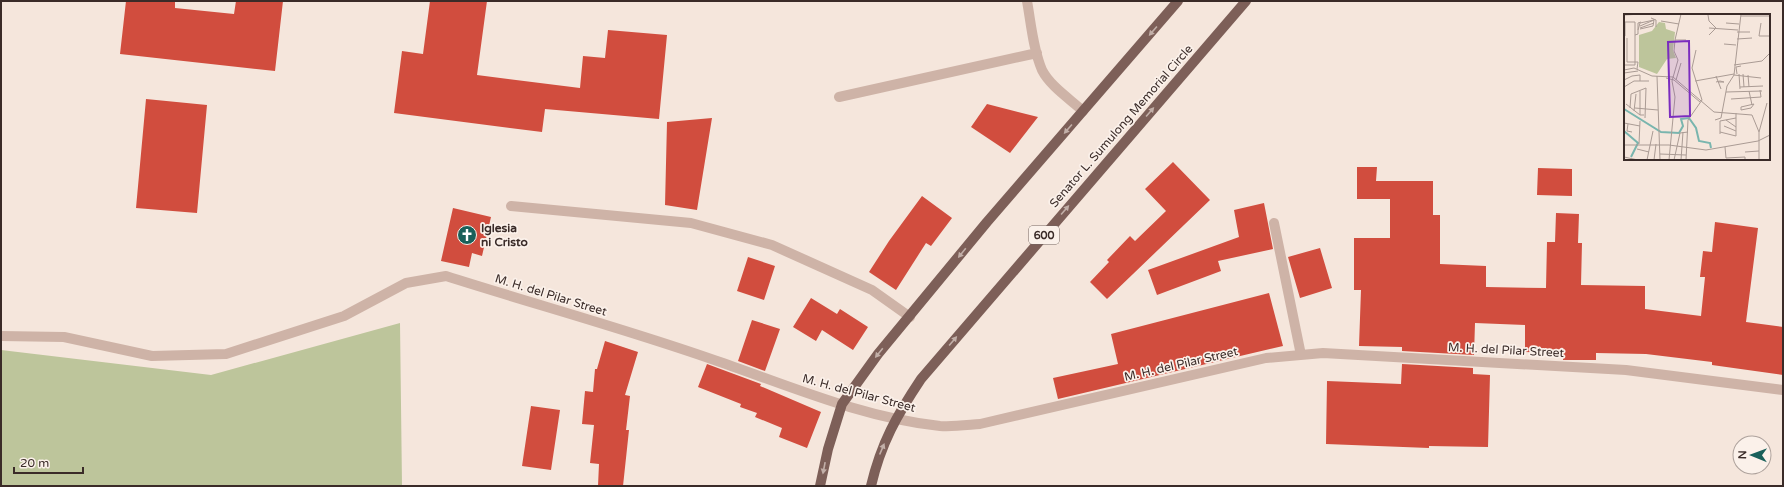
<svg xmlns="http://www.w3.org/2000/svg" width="1784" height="487" font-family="'Varela Round',sans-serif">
<rect width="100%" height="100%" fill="#f5e6dc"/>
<!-- green -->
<path fill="#bdc59b" d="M400 323 402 486H1V350L211 375Z"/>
<!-- building -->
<path fill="#d14d3e" d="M126 1H175V8L234 14 236 1H283L275 71 120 54Z
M430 1H487L477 75 580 88 583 56 605 58 608 30 667 35 659 119 545 109 542 132 394 113 402 51 423 54Z
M146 99 207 105 197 213 136 208Z
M987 104 1038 117 1010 153 971 127Z
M712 118 697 210 665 205 667 122Z
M1173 162 1210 200 1107 299 1090 282 1109 262 1107 260 1130 236 1135 241 1166 211 1145 189Z
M1357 167H1377L1376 181H1433V215H1440V264L1486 266V287L1546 288 1547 242H1555L1556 213 1579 214 1578 243H1582L1581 285 1645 286V309L1701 316 1705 277H1700L1703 251 1712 252 1715 222 1758 228 1746 322 1783 327V375L1712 365V362L1646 354 1596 353V360H1563V353L1525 352V325L1475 323 1474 355 1402 351V347L1359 346 1361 290H1354V238H1390V199H1357Z
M1538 168 1572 169V196L1537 195Z
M922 196 952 218 931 246 926 243 896 290 869 272 889 241Z
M1264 203 1273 249 1218 261 1221 271 1157 295 1148 270 1239 237 1234 210Z
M453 208 491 217 482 256 472 253 469 267 441 261Z
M1320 248 1332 288 1300 298 1288 257Z
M748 257 775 266 764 300 737 291Z
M1269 293 1283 346 1058 399 1053 378 1118 364 1111 334Z
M811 298 837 314 840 309 868 327 853 350 822 330 816 341 793 327Z
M752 320 780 329 765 371 738 361Z
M605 341 638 352 625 395 630 396 626 430H629L623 486H598L599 464 590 463 594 425 582 424 585 391 593 392 595 369H597Z
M707 364 761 384 760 386 821 412 807 448 779 437 782 428 755 417 757 413 740 407 741 404 698 387Z
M1402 364 1473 368V374L1490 375 1488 447 1429 446V448L1326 444 1327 381 1401 384Z
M531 406 560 410 551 470 522 466Z"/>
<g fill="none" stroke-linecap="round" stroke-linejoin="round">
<!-- street -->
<path stroke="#ceb3a7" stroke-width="10" d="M1027 1C1031 23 1033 49 1042 70 1050 86 1070 99 1083 111
M839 97 1037 53
M511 206 691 223 772 245 872 290 910 317
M1274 223 1301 355
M1 336 64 337 152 356 226 354 344 316 406 283 446 276C537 305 630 330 720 362 792 387 864 418 940 426 953 427 967 425 980 424L1266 358 1323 353 1626 370 1783 390"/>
<!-- primary -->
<path stroke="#7d5f58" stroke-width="10" d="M820 486 828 449 842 404 878 354 987 222 1178 1
M871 486C881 443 897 415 921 379L1246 1"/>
</g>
<!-- one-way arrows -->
<defs><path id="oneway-solid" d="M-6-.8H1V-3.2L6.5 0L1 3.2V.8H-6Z"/></defs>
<g fill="#c2afa8">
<use href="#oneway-solid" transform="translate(1153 31) rotate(131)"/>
<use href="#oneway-solid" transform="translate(1150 112) rotate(-49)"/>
<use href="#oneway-solid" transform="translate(1068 129) rotate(131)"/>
<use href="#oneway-solid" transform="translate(1065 210) rotate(-49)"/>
<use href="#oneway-solid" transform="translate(962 253) rotate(129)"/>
<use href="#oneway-solid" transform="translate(953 341) rotate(-50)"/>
<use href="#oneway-solid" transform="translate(879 353) rotate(129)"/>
<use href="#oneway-solid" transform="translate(882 449) rotate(-67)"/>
<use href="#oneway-solid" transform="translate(824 468) rotate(101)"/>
</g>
<!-- icons -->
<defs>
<g id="church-disc" transform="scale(1)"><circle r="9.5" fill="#19605a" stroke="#fbf1ea"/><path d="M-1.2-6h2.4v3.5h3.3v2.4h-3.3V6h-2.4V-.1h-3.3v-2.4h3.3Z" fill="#fff"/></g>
</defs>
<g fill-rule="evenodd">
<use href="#church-disc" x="467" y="235"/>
</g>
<g text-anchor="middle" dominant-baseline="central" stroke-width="3.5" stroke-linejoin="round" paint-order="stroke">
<!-- shield labels -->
<rect fill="#fbf1ea" stroke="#746662" stroke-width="1" x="1029" y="226" width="30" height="18" rx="3"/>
<g font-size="11" font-weight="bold" fill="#3a2b28">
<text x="1044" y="235">600</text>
</g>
<!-- street labels -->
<g font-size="12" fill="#3a2b28" stroke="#fbf1ea">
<text transform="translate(1121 126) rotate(-49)">Senator L. Sumulong Memorial Circle</text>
<text transform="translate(551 295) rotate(17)">M. H. del Pilar Street</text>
<text transform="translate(1506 350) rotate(3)">M. H. del Pilar Street</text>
<text transform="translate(1181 364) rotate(-13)">M. H. del Pilar Street</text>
<text transform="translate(859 393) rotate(15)">M. H. del Pilar Street</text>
</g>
<!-- poi labels -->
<g font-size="12" font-weight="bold" fill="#3a2b28" stroke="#fbf1ea" text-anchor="start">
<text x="481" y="228">Iglesia<tspan x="481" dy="14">ni Cristo</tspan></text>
</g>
</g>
<!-- overview -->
<g transform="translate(1624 14)">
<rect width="146" height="146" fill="#f5e6dc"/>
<path d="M35 8 41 9 42 15 51 18 49 36 52 44 43 45 33 60 15 53V21L28 17Z" fill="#bdc59b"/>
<path fill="none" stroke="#79b5ae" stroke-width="2" d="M0 95 37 118 55 119 59 112 57 105 65 104 72 114 75 127 86 129 87 134M0 117 14 129 7 143"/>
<path fill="none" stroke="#aa9b94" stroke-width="1" d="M57 0 51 26H62M0 1 18 0M84 1 85 7 92 14 85 21M117 2H146M27 4 32 6V13M37 7 55 10M0 8H11V51H0M102 9 115 10M137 9 135 22H145M16 12 30 6M16 14 30 9M85 14 114 16M14 16 16 9 30 6 29 12 16 15M113 18H126M11 21 14 20V9L17 8M1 22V8M3 24V48H14L13 55M113 25 128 24M100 30 112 31M110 51 138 47 146 39M0 56 10 54 28 62 49 63 90 98 128 101 135 118V146M0 59 14 57M113 60 112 53 117 52M115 60 116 75M119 60 120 73M110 61 137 64M124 61 125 73M33 62 36 146M92 62 97 75M42 64 50 66 76 88M0 66 8 62 16 61V67M52 66 57 49M71 67 110 60M92 68 96 67 100 68H94M0 73 10 67H25M116 73 139 72M125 77 128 91M102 78 138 77M107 85 137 83 136 76M2 90 16 101H20M130 90 127 94 117 96V93ZM6 94 7 80 22 74 21 104M11 94 34 96M10 97 12 80M16 101V77M91 106 97 104 103 72 110 61 117 0M102 106 112 113M0 109 16 112M4 110 3 117 8 118M100 112 112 117M96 118 112 122V99M135 118 143 89M96 120V107L112 104M15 130 16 107M0 131H45L82 136 134 127 146 121M101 133 102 144 121 143V146M13 135 25 138M121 138 135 137M36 140 62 141M0 143 14 146M23 146 29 117M30 146 32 130M45 146 51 83 48 67 54 46 50 37 51 26M50 146 56 119 64 118M57 146 59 118M62 146 64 106 78 86 68 54 72 36"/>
<path fill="#7b2cbf" fill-opacity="0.15" stroke="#7b2cbf" stroke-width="2" d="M65 27 66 102 46 103 44 28Z"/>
<rect width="146" height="146" fill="none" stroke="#3a2b28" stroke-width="2"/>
</g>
<!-- border -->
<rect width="1784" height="487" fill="none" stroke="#3a2b28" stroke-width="4"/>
<!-- north arrow -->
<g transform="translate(1752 455) rotate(271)"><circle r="19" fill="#fbf1ea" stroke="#aea29c"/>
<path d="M0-3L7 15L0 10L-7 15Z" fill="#19605a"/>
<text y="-6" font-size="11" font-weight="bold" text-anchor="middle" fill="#3a2b28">N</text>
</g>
<!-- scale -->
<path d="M14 467v6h69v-6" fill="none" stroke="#3a2b28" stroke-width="2"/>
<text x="20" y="467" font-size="12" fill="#3a2b28" stroke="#fbf1ea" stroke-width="3" paint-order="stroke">20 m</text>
</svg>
